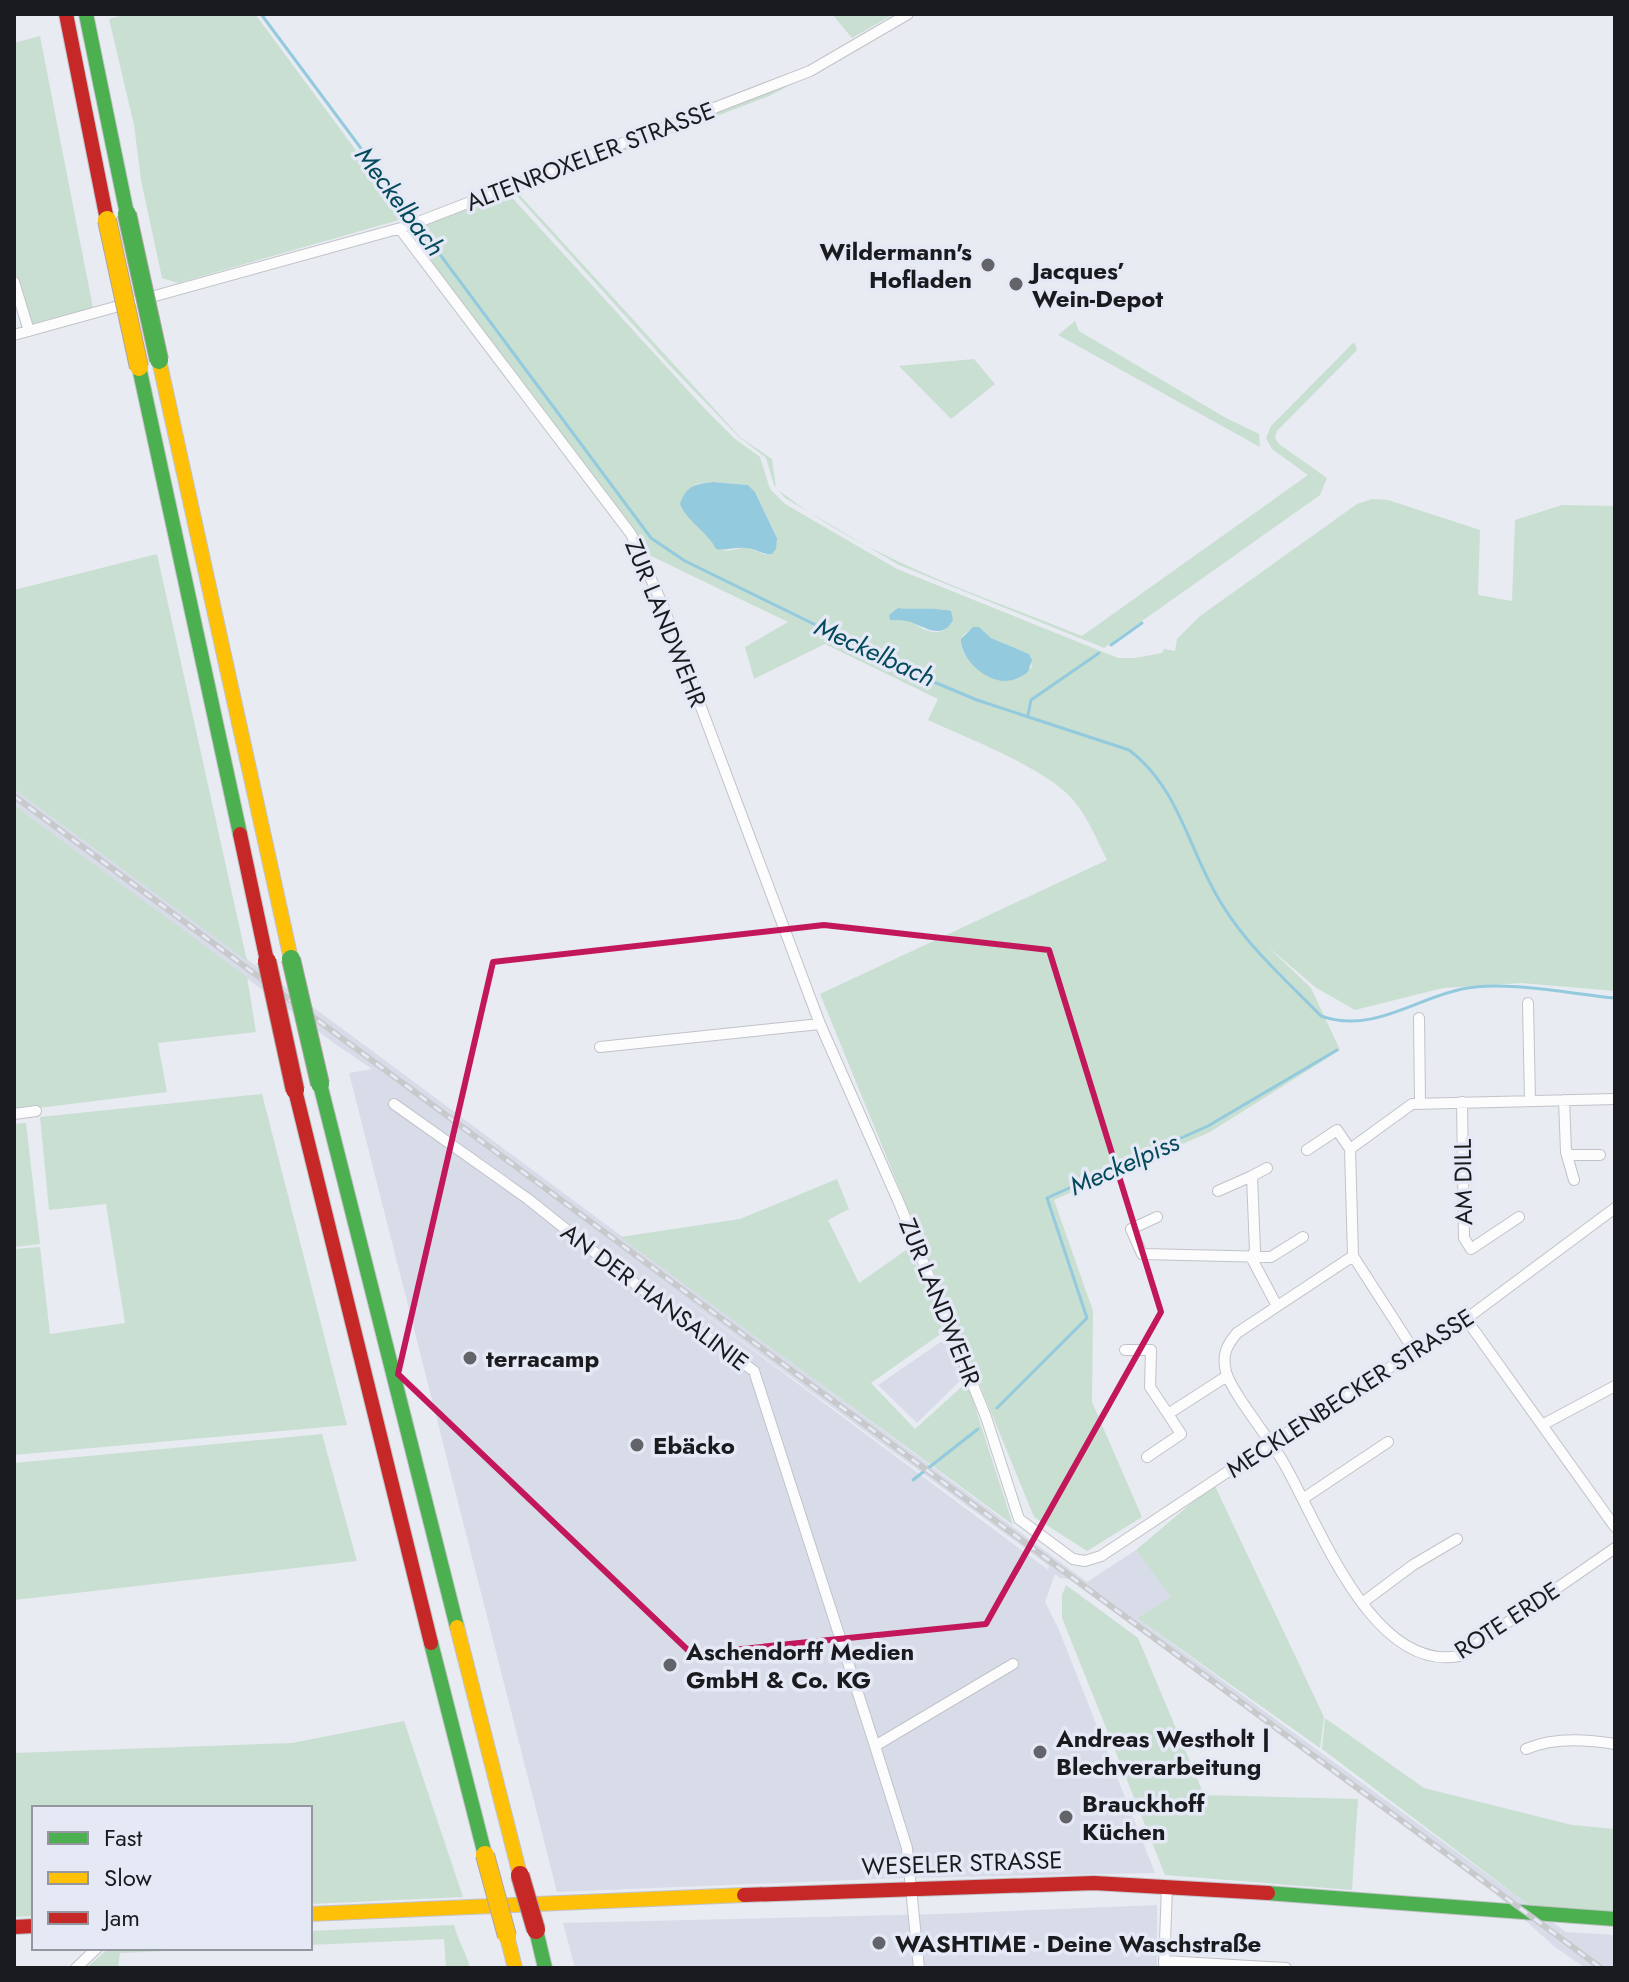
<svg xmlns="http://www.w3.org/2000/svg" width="1629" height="1982" font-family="Jost,sans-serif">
<rect width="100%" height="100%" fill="#e8ebf2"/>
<!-- built -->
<path fill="#d8dce9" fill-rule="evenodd" d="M14 789 340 1027 1087 1582 1136 1550 1172 1597 1137 1618 1566 1932 1615 1935V1968H1585L1555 1947 1490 1889 1069 1579 1060 1578 1055 1574 1045 1602 1059 1630 1155 1873 902 1878 557 1892 349 1073 372 1069 338 1046 14 805ZM641 1267 1049 1566 1048 1569H1047Z
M948 1337 964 1377 917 1423 878 1385Z
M1157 1905V1968H575L563 1923 939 1914Z"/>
<!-- green -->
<path fill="#c9dfd2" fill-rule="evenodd" d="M127 14H255L406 218 178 283 162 278 141 180 134 125 109 19Z
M832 14H894L852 38Z
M40 36 93 308 31 324 14 268V43Z
M856 48 860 49 769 96 517 192 740 437 772 459 776 488C865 559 978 594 1082 636L1308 475 1272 449 1266 438 1271 426 1354 342 1357 350 1277 431 1275 438 1279 444 1327 478 1320 495 1104 648 899 565 785 498 774 485 766 458 738 436 673 369 518 197 517 187Z
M506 191 704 408 735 439 760 457 770 489 785 504 897 569 1118 658H1135L1162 653 1164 649 1175 651 1177 639 1200 616 1357 504 1372 499 1388 500 1480 530 1478 595 1512 601 1515 520 1562 505 1615 506V991L1522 983 1443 988 1355 1010 1315 987 1267 946 1311 988 1340 1050 1210 1132 1054 1200 1093 1311 1092 1402 1142 1517 1087 1551 1034 1517 820 994 1107 860C1097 840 1088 818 1074 801 1048 769 967 738 928 720L938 699 825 644 754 679 745 647 788 622 649 555 409 231 412 228ZM713 482 748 485 755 492 777 537 766 555 746 547 727 551 716 548 710 537 695 484ZM898 608 923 611 943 609 953 620C939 647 911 623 898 608ZM979 627 991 638 1029 654 1032 667C1025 672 1019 679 1011 680 984 686 934 637 979 627Z
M1075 321 1079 331 1226 418 1259 434 1260 447 1058 335Z
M974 359 995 384 951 419 899 366Z
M157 554 247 961 14 789V590Z
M14 805 247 977 256 1032 158 1043 167 1092 14 1111Z
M262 1094 347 1425 14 1455V1249L40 1247 50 1334 125 1323 106 1204 49 1210 40 1117Z
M26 1123 40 1244 14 1247V1124Z
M837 1179 849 1209 828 1220 859 1283 909 1248 945 1331 871 1383 915 1429 967 1382 1013 1525 620 1237 740 1219Z
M322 1434 357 1561 14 1600V1463Z
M1214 1484 1324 1717 1320 1748 1137 1618 1171 1597 1136 1550Z
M1066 1585 1138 1638 1204 1795 1358 1799 1352 1890 1165 1875 1062 1618V1595Z
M1325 1718 1424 1788 1572 1825 1615 1829V1913L1533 1908 1322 1749Z
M404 1721 463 1897 310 1904V1808H34V1916L14 1917V1753L292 1743Z
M454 1925C458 1941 466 1952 470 1968H446L444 1939 310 1945V1931Z
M109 1948H241L120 1953 118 1968H86Z"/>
<!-- water -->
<path fill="#93cade" d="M713 482 748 485 755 492 777 538 776 549 772 554C762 555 755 548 745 548 734 547 727 551 716 549 707 531 687 522 680 504 686 486 695 484 713 482Z
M898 608C915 610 935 607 951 611L953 620C943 640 926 628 911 622 905 620 897 620 890 620L889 615Z
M973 627H979L991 638 1029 654 1032 660 1028 672C1021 677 1014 681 1004 681 985 680 960 659 961 639Z"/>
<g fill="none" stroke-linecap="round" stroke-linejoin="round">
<!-- stream -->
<path stroke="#93cade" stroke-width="3" d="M261 14 651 538 685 561 922 677 977 700 1129 750C1181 789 1189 854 1223 906 1249 948 1287 981 1321 1016 1372 1034 1414 999 1462 989 1505 980 1571 994 1615 998
M1111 645 1142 623
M1028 715 1031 700 1099 653
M997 1408 1087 1318 1047 1198 1208 1126 1337 1050
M913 1480 978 1429"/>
<!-- street casing -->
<g stroke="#c1c3c8" stroke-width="12">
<path id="street" d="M400 229 631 534 663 606 820 1024 900 1205 986 1417 1019 1519 1073 1559 1085 1561 1101 1556 1271 1443 1466 1319 1615 1208
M14 282 29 331
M14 335 408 226 810 71 908 14
M1528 1003 1530 1101
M1419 1018 1420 1102
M600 1047 820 1024
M1564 1100 1566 1152 1571 1155H1600
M1462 1102 1464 1238 1471 1249 1519 1217
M394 1104 528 1199 618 1271 754 1371 875 1746
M14 1114 36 1111
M1307 1150 1337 1130 1350 1149
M1566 1152 1574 1180
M1252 1176 1267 1168
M1218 1191 1252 1176 1255 1251 1251 1257 1277 1306
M1157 1217 1131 1229 1142 1254 1271 1257 1303 1237
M1353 1256 1350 1149 1412 1104 1615 1099
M1466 1319 1615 1527
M1125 1350H1151L1150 1387 1168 1414
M1415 1352 1353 1256 1237 1333C1226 1346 1222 1355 1226 1372 1232 1393 1269 1438 1282 1460 1318 1521 1371 1673 1459 1656L1615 1548
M1542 1425 1615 1386
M1147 1457 1181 1434 1168 1414 1227 1376
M1304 1498 1388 1442
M1362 1603 1413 1565 1457 1539
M1526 1749C1553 1737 1586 1739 1615 1744
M1164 1961 1286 1968
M76 1968 97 1948
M919 1968 907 1848 875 1746 1013 1664
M1164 1968 1167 1886"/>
</g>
<!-- fast casing -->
<g stroke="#c1c3c8" stroke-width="16">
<path id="fast" d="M86 14 127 214
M139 367 240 834
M320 1084 457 1627
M431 1643 485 1855
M1268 1893 1615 1919
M536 1930 545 1968"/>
</g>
<!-- slow casing -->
<g stroke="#c1c3c8" stroke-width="16">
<path id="slow" d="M159 360 291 959
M457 1627 520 1875
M310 1914 744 1895
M507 1936 515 1968"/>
</g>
<!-- jam casing -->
<g stroke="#c1c3c8" stroke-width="16">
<path id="jam" d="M66 14 107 220
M240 834 267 961
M295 1090 431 1643
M744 1895 1094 1883 1268 1893
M14 1927 34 1926"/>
</g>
<!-- street -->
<use href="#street" stroke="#fcfcfd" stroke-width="10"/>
<!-- fast -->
<use href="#fast" stroke="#4caf50" stroke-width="14"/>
<!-- slow -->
<use href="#slow" stroke="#ffc107" stroke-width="14"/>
<!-- jam -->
<use href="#jam" stroke="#c62828" stroke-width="14"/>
<!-- rail casing -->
<g stroke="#c8c9cb" stroke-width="6">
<path id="rail" d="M14 796 1601 1968"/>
</g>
<!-- rail -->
<use href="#rail" stroke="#e5e9f5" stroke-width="3" stroke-dasharray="9" stroke-linecap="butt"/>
<!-- fast-bridge casing -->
<g stroke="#afa4a2" stroke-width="20" stroke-linecap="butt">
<path id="fast-bridge" d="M127 214 159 360
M291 959 320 1084"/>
</g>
<!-- slow-bridge casing -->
<g stroke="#afa4a2" stroke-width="20" stroke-linecap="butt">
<path id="slow-bridge" d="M107 220 139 367
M485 1855 507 1936"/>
</g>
<!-- jam-bridge casing -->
<g stroke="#afa4a2" stroke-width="20" stroke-linecap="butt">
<path id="jam-bridge" d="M267 961 295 1090
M520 1875 536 1930"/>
</g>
<!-- fast-bridge -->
<use href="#fast-bridge" stroke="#4caf50" stroke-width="18"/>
<!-- slow-bridge -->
<use href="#slow-bridge" stroke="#ffc107" stroke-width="18"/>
<!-- jam-bridge -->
<use href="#jam-bridge" stroke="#c62828" stroke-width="18"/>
</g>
<!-- marked area -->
<path fill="none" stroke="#c2185b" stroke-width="6" stroke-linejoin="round" d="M824 925 1049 950 1161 1312 986 1624 692 1654 398 1374 493 962Z"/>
<!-- markers -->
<g fill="#626469" stroke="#e5e9f5" stroke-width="3">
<circle cx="988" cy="265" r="8"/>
<circle cx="1016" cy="284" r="8"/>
<circle cx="470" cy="1358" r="8"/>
<circle cx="637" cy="1445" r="8"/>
<circle cx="670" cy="1665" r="8"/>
<circle cx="1040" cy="1752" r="8"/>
<circle cx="1066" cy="1817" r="8"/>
<circle cx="879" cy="1943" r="8"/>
</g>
<g text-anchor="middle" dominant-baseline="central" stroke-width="7" stroke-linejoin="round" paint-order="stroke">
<!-- street labels -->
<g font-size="24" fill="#1a1b1f" stroke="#e5e9f5">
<text transform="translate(590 156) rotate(-21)">ALTENROXELER STRASSE</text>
<text transform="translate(666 623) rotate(68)">ZUR LANDWEHR</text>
<text transform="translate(1463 1182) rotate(-91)">AM DILL</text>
<text transform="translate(655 1297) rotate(37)">AN DER HANSALINIE</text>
<text transform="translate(940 1302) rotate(68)">ZUR LANDWEHR</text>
<text transform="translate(1350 1393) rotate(-33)">MECKLENBECKER STRASSE</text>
<text transform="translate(1507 1620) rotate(-33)">ROTE ERDE</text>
<text transform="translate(962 1863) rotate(-2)">WESELER STRASSE</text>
</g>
<!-- poi labels -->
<g font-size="24" font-weight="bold" fill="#1a1b1f" stroke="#e5e9f5" text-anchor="start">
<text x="972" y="251" text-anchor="end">Wildermann's<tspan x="972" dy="28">Hofladen</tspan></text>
<text x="1032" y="270">Jacques’<tspan x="1032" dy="28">Wein-Depot</tspan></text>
<text x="486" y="1358">terracamp</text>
<text x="653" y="1445">Ebäcko</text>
<text x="686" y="1651">Aschendorff Medien<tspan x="686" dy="28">GmbH &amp; Co. KG</tspan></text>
<text x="1056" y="1738">Andreas Westholt |<tspan x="1056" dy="28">Blechverarbeitung</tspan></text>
<text x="1082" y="1803">Brauckhoff<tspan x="1082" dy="28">Küchen</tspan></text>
<text x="895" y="1943">WASHTIME - Deine Waschstraße</text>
</g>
<!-- water labels -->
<g font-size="26" font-style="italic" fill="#044a5c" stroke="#e5e9f5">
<text transform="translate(400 201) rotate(53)">Meckelbach</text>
<text transform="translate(875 652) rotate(25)">Meckelbach</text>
<text transform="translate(1124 1164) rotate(-24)">Meckelpiss</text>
</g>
</g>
<!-- border -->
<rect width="1629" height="1982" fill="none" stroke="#1a1b1f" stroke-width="32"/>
<!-- legend -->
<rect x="32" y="1806" width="280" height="144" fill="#e5e9f5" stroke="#94979f" stroke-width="2"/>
<rect x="48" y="1832" width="40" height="12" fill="#4caf50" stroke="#94979f" stroke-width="2"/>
<text x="104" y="1846" font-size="24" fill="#1a1b1f">Fast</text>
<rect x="48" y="1872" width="40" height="12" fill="#ffc107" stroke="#94979f" stroke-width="2"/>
<text x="104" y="1886" font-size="24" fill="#1a1b1f">Slow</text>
<rect x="48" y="1912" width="40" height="12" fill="#c62828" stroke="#94979f" stroke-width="2"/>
<text x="104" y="1926" font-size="24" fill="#1a1b1f">Jam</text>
</svg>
